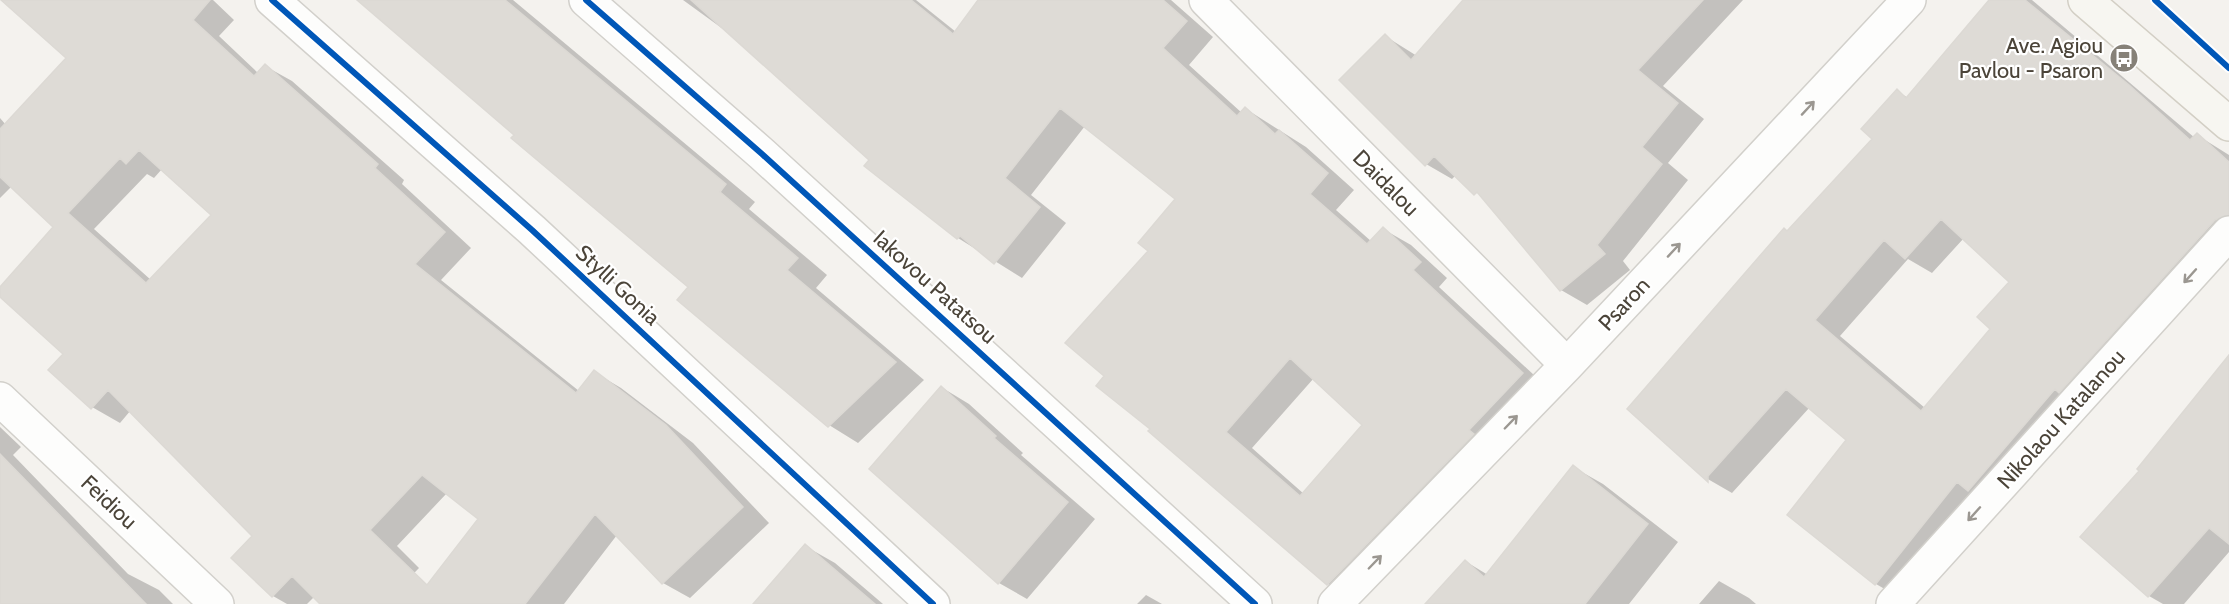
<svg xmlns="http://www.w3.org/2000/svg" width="2229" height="604" font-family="Cabin,sans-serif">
<rect width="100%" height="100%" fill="#f4f2ee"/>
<!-- shadow -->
<path fill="#0003" fill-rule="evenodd" d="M4 0H213L234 20 219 36 258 73 265 66 292 81 404 180 402 184 471 248 441 280 579 391 594 372 621 388 693 443 769 523 690 598 663 583 617 535 564 604H434L523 503 447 493 397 546 419 568 384 604H322L315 596 307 604H287L273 596 254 536 131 410 120 423 92 407 65 354 0 295V289L55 227 12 186 0 198V118L6 125 68 58ZM162 169 214 215 151 280 94 229 147 174 154 178Z
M389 0H513L755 202 749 209 827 275 816 288 924 380 858 443 829 425 690 287 516 135Z
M683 0H916L956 32 980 0H1171L1213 37 1189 65 1242 113 1246 109 1306 147 1354 190 1336 210 1372 242 1383 229 1411 245 1447 278 1439 287 1549 389 1355 600 1328 584 1152 429 1106 376 1150 251 1177 199 1085 126 1031 195 1066 223 1022 278 958 238 866 166 871 159 734 37ZM1314 378 1364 424 1304 494 1252 448Z
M1465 0H1743L1663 86 1704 119 1668 163 1688 180 1623 261 1630 270 1587 305 1561 290 1485 199 1456 175 1452 179 1426 164 1385 36 1417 56Z
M1991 0H2032L2195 138 2197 135 2229 155V249L1902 599 1876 584 1848 440 1810 407 1732 493 1706 478 1788 232 1874 139 1897 91 1908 98ZM1964 238 2011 282 1992 329 1925 408 1840 336 1908 259 1932 273Z
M2229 373V552L2184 604H2163L2149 596 2082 537Z
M941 387 969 404 1023 453 1021 455 1095 519 1027 599 999 583Z
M0 427 21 447 13 455 128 574 159 590 173 604H0Z
M1573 467 1603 484 1678 542 1629 604H1427L1465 561 1488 575Z
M805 546 835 563 883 604H755Z
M1719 581 1749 598 1756 604H1699Z
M1146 595 1162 604H1137Z"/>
<!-- building -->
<path fill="#dedbd6" stroke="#dcd9d4" stroke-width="1.5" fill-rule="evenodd" d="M1 0H210L193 20 254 76 265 64 378 164 375 168 445 232 415 264 576 393 594 370 666 425 743 507 662 584 595 514 525 604H320L292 576 272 597 231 558 252 536 108 390 91 409 48 370 63 354 0 297V287L53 227 0 177V129L66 58ZM139 150 211 215 146 283 68 213 120 158 126 164ZM422 475 478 519 427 585 370 530Z
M357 0H505L726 184 720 192 798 258 787 270 896 362 828 427 677 300 688 287 511 138 514 135Z
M691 0H911L953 34 978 0H1163L1187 21 1163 48 1237 116 1245 107 1275 134 1279 130 1328 173 1310 194 1367 244 1383 227 1421 262 1413 270 1523 373 1469 430 1474 434 1327 585 1148 431 1150 429 1096 386 1104 376 1065 343 1148 251 1138 243 1175 199 1060 108 1005 178 1040 207 994 264 960 236 957 239 864 166 869 160ZM1290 358 1362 425 1300 496 1226 432Z
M1463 0H1703L1638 70 1678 103 1642 147 1662 164 1597 245 1605 254 1560 291 1477 192 1474 195 1434 156 1425 166 1339 80 1385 34 1411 60Z
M1989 0H2025L2129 85 2190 140 2197 133 2229 162V215L2215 220 2059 393 2055 389 1968 491 1957 482 1875 585 1787 515 1846 440 1786 389 1708 476V482L1627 409 1784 228 1787 231 1872 139 1861 129 1897 89 1906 98ZM1941 219 2009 282 1977 317 1990 329 1921 411 1815 320 1884 240 1905 259Z
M2229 355V544L2209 528 2148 597 2080 537 2139 471 2137 469Z
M941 386 996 436 994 438 1068 502 998 584 869 469Z
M0 454 146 604H0Z
M1573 465 1648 524 1585 604H1425L1465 560 1484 577Z
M805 544 875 604H753Z"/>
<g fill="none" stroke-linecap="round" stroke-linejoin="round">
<!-- minor casing -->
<g stroke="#d2d0cb" stroke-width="36">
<path id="minor" d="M272 0 532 230 933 604
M586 0 762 154 1255 604
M1206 0 1567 365
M0 399 217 604
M1335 604 1567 365 1909 0
M1893 604 2229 233"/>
</g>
<!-- secondary casing -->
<g stroke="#d3cfc5" stroke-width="36">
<path id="secondary" d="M2085 0 2229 124"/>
</g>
<!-- minor -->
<use href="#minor" stroke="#fdfdfc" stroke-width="33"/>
<!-- secondary -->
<use href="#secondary" stroke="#f7f6f1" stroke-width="33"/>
<!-- cycleway casing -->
<g stroke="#fff" stroke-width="10">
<path id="cycleway" d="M272 0 532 230 933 604
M586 0 762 154 1255 604
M2155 0 2229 68"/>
</g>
<!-- cycleway -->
<use href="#cycleway" stroke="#0057b8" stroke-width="6"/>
</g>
<!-- one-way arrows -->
<defs><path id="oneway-shaft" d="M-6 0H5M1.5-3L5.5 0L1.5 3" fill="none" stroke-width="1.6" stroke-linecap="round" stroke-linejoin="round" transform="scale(1.5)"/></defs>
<g stroke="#9b9791">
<use href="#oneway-shaft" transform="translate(1808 108) rotate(-47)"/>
<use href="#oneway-shaft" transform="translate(1674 250) rotate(-47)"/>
<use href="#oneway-shaft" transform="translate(2190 276) rotate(132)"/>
<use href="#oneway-shaft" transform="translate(1511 422) rotate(-46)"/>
<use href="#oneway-shaft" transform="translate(1974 514) rotate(132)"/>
<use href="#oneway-shaft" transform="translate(1375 562) rotate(-46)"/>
</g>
<!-- icons -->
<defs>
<g id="bus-disc" transform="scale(1.5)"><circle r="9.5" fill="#868178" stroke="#fff"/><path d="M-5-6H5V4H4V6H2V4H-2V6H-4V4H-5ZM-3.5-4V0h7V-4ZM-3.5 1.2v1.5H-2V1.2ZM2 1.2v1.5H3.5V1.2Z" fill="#fff"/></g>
</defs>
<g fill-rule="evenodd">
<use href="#bus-disc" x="2124" y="58"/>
</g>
<g text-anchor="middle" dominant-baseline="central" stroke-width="4.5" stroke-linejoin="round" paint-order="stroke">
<!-- poi labels -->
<g font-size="22" fill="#4b4439" stroke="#fff" text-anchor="end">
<text x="2103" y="45">Ave. Agiou<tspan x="2103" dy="25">Pavlou - Psaron</tspan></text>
</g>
<!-- street labels -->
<g font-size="22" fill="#4b4439" stroke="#fff">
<text transform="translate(1386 183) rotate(45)">Daidalou</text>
<text transform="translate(618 285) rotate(43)">Stylli Gonia</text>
<text transform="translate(935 287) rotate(42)">Iakovou Patatsou</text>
<text transform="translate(1624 304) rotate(-47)">Psaron</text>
<text transform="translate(2061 419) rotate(-48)">Nikolaou Katalanou</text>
<text transform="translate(109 502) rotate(43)">Feidiou</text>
</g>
</g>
</svg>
